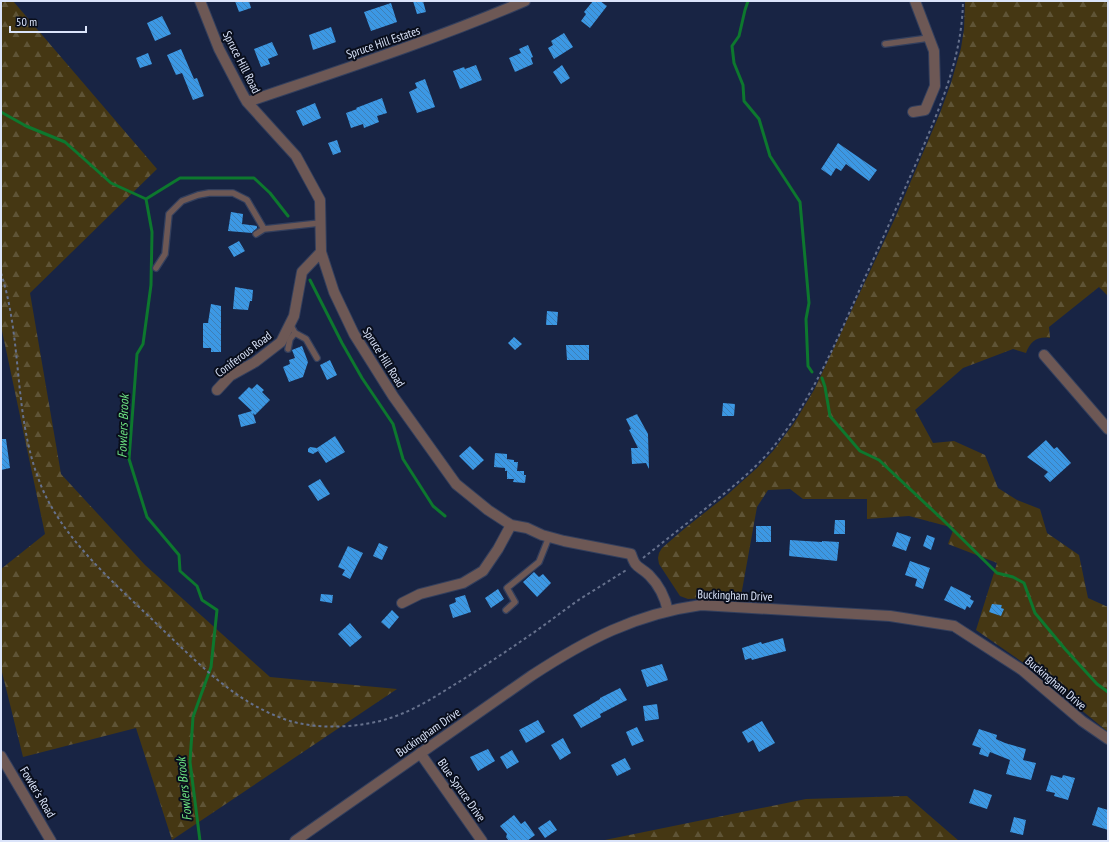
<svg xmlns="http://www.w3.org/2000/svg" width="1109" height="842" font-family="'PT Sans Narrow',sans-serif">
<defs>
<pattern id="forest-firs" width="22" height="20" patternUnits="userSpaceOnUse"><rect width="22" height="20" fill="#453713"/><path d="M5 1l3.5 6h-7zM16 11l3.5 6h-7z" fill="#5f5436"/></pattern>
<pattern id="building-back-hatch" width="6" height="6" patternUnits="userSpaceOnUse"><rect width="6" height="6" fill="#3c98e4"/><path d="M-1 5l2 2M0 0l6 6M5-1l2 2" fill="none" stroke="#3e7fb6"/></pattern>
</defs>
<rect width="100%" height="100%" fill="#182444"/>
<!-- forest -->
<path fill="url(#forest-firs)" d="M1 1H13L157 169 30 293 61 474 145 565 270 677 397 689 172 840 136 728 23 757 1 668V569L45 534 1 326Z
M965 1H1108V296L1099 287 1049 327 1050 338C1037 336 1030 342 1026 353L1013 349 963 368 915 410 933 443 954 441 985 455 998 488 1017 500 1040 509 1047 533 1079 555 1088 598 1108 607V732L1028 666 976 630 997 563 948 544 954 528 909 516 867 519V499H803L790 489 768 490 757 507 741 596 688 599 680 596 659 564 658 558 659 553 662 548 684 529 727 495 757 468 773 451 794 423 814 390 896 216 940 113 951 83 961 48 964 29Z
M907 796 959 841H600L806 799Z"/>
<g fill="none" stroke-linecap="round" stroke-linejoin="round">
<!-- stream -->
<path stroke="#0d782e" stroke-width="3" d="M748 1 745 10 739 36 732 46 734 63 743 85 744 101 759 119 770 156 800 202 809 303 806 319 808 366 812 372
M1 112 26 126 65 142 111 183 146 199
M146 199 152 232 151 285 143 344 137 354 129 459 147 517 179 555 180 571 197 586 202 600 217 610 211 667 193 717 190 762 200 841
M146 199 180 178H254L270 193 288 216
M310 280 342 343 362 378 393 424 403 459 433 506 445 516
M822 378 825 387 830 416 860 451 879 460 943 520 997 573 1013 577 1024 583 1035 613 1065 649 1097 684 1108 692"/>
</g>
<!-- building -->
<path fill="url(#building-back-hatch)" d="M235 1H249L251 8 239 12Z
M413 1H423L426 12 417 14Z
M593 1H600L607 6 590 28 581 21 586 14 584 12Z
M391 3 397 22 371 31 364 12Z
M162 16 171 34 155 41 147 23Z
M331 27 336 42 313 50 309 35Z
M564 33 573 47 554 59 548 48 553 45 551 41Z
M272 42 278 55 268 59 270 64 261 67 254 49Z
M528 45 533 57 531 58 533 64 515 72 509 58 521 53 519 49Z
M181 49 194 79 197 78 204 96 193 100 182 73 176 75 167 55Z
M148 53 152 64 140 68 136 58Z
M476 65 482 80 460 89 453 71 464 67 465 69Z
M562 65 570 78 561 84 553 72Z
M425 79 435 107 417 113 409 92 417 88 415 83Z
M382 98 387 113 377 116 379 122 364 128 363 124 351 128 346 113 357 109 356 108Z
M315 103 321 118 303 126 296 111Z
M337 140 341 152 333 155 328 143Z
M838 143 877 170 869 181 846 164 841 171 836 168 831 176 821 169Z
M231 212 243 214 242 224 257 226V228L252 233 228 231Z
M239 241 245 251 234 257 228 247Z
M235 287 253 290 252 301H250L248 310 233 309Z
M211 304 221 306V352H211V348H203V323H208Z
M547 311 558 312 557 325H546Z
M514 337 522 344 515 350 508 343Z
M566 345H589V360H567Z
M302 346 308 362 303 377 289 382 283 367 290 364 289 360 295 358 292 350Z
M330 360 337 375 327 380 320 365Z
M257 384 264 390 262 392 270 400 255 415 253 413 256 423 241 427 238 415 252 411 238 398 249 387 252 389Z
M723 403 735 404 734 416H722Z
M637 414 648 434 649 469 646 463 632 464 631 448H638L629 430 631 429 626 419Z
M335 436 345 452 326 463 318 451 313 454 308 452V449L310 447 317 448Z
M1 439H6L10 468 1 470Z
M1046 440 1054 449 1057 447 1071 463 1050 482 1044 476 1048 472 1027 457Z
M470 446 484 460 473 470 459 456Z
M495 453 507 454V459L514 460V462H518L517 471H524V475H526L525 483 513 482 514 479H507V471H505V468L494 467Z
M320 479 330 494 318 501 308 486Z
M835 520H845V534H834Z
M756 526H771V542H756Z
M897 532 911 537 906 551 892 546Z
M927 535 935 538 931 550 923 546Z
M790 540 822 542V541L839 542 837 561 789 556Z
M379 543 388 547 382 560 373 556Z
M348 546 363 553 350 579 342 575 345 570 338 567Z
M910 561 930 568 923 589 915 586 917 579 905 575Z
M534 572 539 577 543 574 551 583 537 597 523 582Z
M951 586 971 596 970 599 974 601 970 608 967 606 965 610 944 600Z
M498 589 504 599 491 608 485 598Z
M321 594 333 595 332 603 320 601Z
M465 595 471 612 453 618 449 605 456 602 455 598Z
M992 604 1002 605 1001 608 1004 609 1001 616 989 612Z
M392 610 399 617 389 629 381 622Z
M350 623 362 637 350 647 338 634Z
M783 638 786 651 752 660 751 658 745 660 742 648 761 642 762 644Z
M662 664 668 680 647 687 641 670Z
M620 688 627 700 600 714 601 717 581 728 573 715 600 699V698Z
M657 704 659 719 645 721 643 706Z
M538 720 545 732 526 743 519 730Z
M762 721 775 743 759 752 753 740 748 743 742 732Z
M637 727 644 741 632 746 626 732Z
M979 729 997 735 996 739 1005 743 1026 749 1023 760 1036 763 1031 780 1006 774 1010 760 990 752 988 757 979 754 981 748 972 745Z
M563 738 571 753 560 760 551 745Z
M488 749 495 761 478 771 470 757Z
M512 750 519 762 507 769 500 757Z
M625 758 631 769 617 776 611 765Z
M1051 775 1062 778 1063 775 1075 778 1068 800 1054 796 1055 793 1046 791Z
M974 789 992 795 987 809 969 803Z
M1098 807 1108 810V830L1092 825Z
M514 815 521 824 525 821 535 835 527 841H509L506 837 507 834 500 826Z
M1014 817 1026 820 1023 835 1010 832Z
M550 820 557 830 545 838 538 828Z"/>
<g fill="none" stroke-linecap="round" stroke-linejoin="round">
<!-- service casing -->
<g stroke="#333f5d" stroke-width="8">
<path id="service" d="M885 44 929 38
M256 234 264 229 320 223
M156 268 165 254 169 214 182 201 198 195 209 193H233L247 200 264 229
M290 324 295 333 306 339 317 358
M288 349 290 339 295 333
M506 610 515 602 507 588 539 562 549 537"/>
</g>
<!-- minor casing -->
<g stroke="#333f5d" stroke-width="12">
<path id="minor" d="M200 1 219 49 243 95 247 102 296 156 320 200 321 252 334 292 354 334 393 396 456 484 488 510 511 525 527 528 542 535 564 541 631 554C636 569 638 565 649 575 659 585 665 597 668 611
M247 102C341 70 434 40 525 1
M913 112 925 110 935 86 934 51 915 1
M1044 355 1108 429
M217 390 230 376 255 362 281 342 294 316 302 272 321 252
M402 603 420 594 463 583 483 571 498 549 511 525
M420 753 482 841"/>
</g>
<!-- tertiary casing -->
<g stroke="#333f5d" stroke-width="12">
<path id="tertiary" d="M1 756 51 841
M295 841 531 676C586 640 635 614 701 605L890 616 954 626 1022 670 1082 721 1108 739"/>
</g>
<!-- path -->
<path stroke="#66718d" stroke-width="2" stroke-dasharray="3 3" stroke-linecap="butt" d="M1 273C23 341 13 415 40 483 62 540 118 586 161 628 199 664 236 703 287 720 317 730 360 728 390 718 416 710 439 694 462 680 486 665 510 649 533 633 549 622 564 610 580 599 596 589 612 579 628 569
M643 558C662 543 681 528 700 513 726 492 753 472 774 446 815 396 841 330 868 271 885 234 901 197 918 159 940 107 962 58 963 1"/>
<!-- service -->
<use href="#service" stroke="#6d5855" stroke-width="5.5"/>
<!-- minor -->
<use href="#minor" stroke="#6d5855" stroke-width="10"/>
<!-- tertiary -->
<use href="#tertiary" stroke="#6d5855" stroke-width="10"/>
</g>
<g text-anchor="middle" dominant-baseline="central" stroke-width="4" stroke-linejoin="round" paint-order="stroke">
<!-- street labels -->
<g font-size="12" fill="#dbe4fa" stroke="#090e1c">
<text transform="translate(383 42) rotate(-19)">Spruce Hill Estates</text>
<text transform="translate(242 62) rotate(63)">Spruce Hill Road</text>
<text transform="translate(243 354) rotate(-37)">Coniferous Road</text>
<text transform="translate(384 357) rotate(58)">Spruce Hill Road</text>
<text transform="translate(735 595) rotate(2)">Buckingham Drive</text>
<text transform="translate(1056 683) rotate(40)">Buckingham Drive</text>
<text transform="translate(428 732) rotate(-35)">Buckingham Drive</text>
<text transform="translate(462 790) rotate(55)">Blue Spruce Drive</text>
<text transform="translate(38 792) rotate(59)">Fowler's Road</text>
</g>
<!-- water labels -->
<g font-size="13" font-style="italic" fill="#6ee482" stroke="#090e1c">
<text transform="translate(123 426) rotate(-88)">Fowlers Brook</text>
<text transform="translate(184 789) rotate(-96)">Fowlers Brook</text>
</g>
</g>
<!-- border -->
<rect width="1109" height="842" fill="none" stroke="#dbe4fa" stroke-width="4"/>
<!-- scale -->
<path d="M10 26v6h76v-6" fill="none" stroke="#dbe4fa" stroke-width="2"/>
<text x="16" y="26" font-size="12" fill="#dbe4fa" stroke="#090e1c" stroke-width="3" paint-order="stroke">50 m</text>
</svg>
